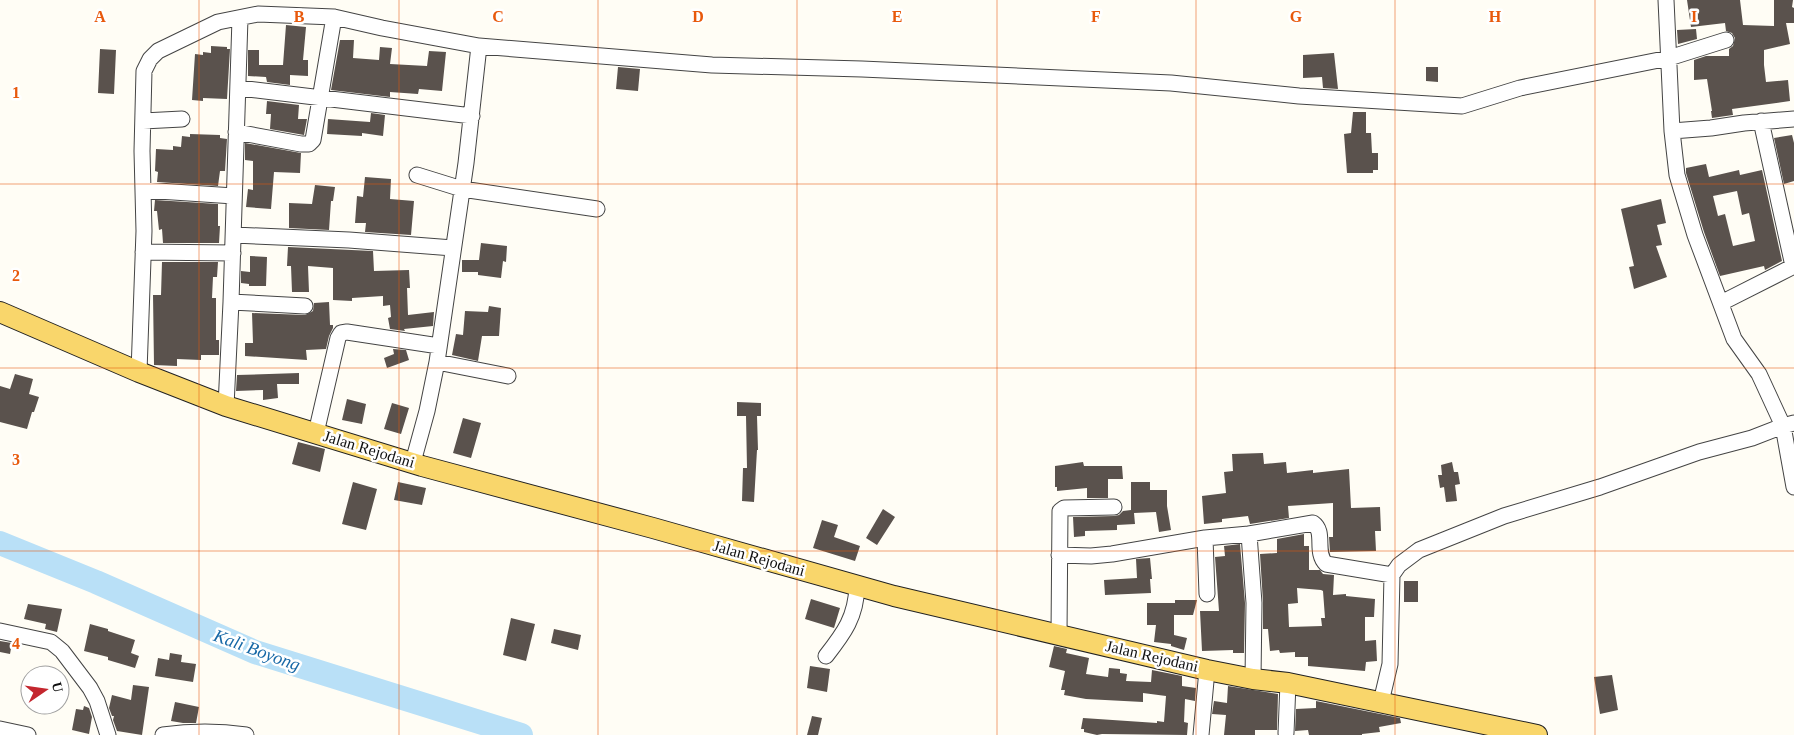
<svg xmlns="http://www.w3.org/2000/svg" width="1794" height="735" font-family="'Times New Roman',serif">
<rect width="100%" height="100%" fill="#fffdf5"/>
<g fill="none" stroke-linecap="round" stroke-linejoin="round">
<!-- river -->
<path stroke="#b9e0f7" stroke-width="24" d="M0 543 96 582 255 652 521 735"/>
</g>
<!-- building -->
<path fill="#5a524d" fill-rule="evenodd" d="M1687 0H1740L1743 25 1774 26V0H1793L1792 7 1794 8V23H1786L1790 44 1764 50V65L1766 82 1788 80 1790 101 1732 109 1733 115 1712 118 1711 111H1712L1707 79 1694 80V60L1706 56H1729V49L1733 46 1735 38 1732 33 1726 31 1725 23 1691 27Z
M286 25 306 27 303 60H308V76L290 75V85L267 82 266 77 248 76V50H259V65H283Z
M1696 29 1697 39 1678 44 1677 30Z
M340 40H354L353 58 379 60 380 47 392 48 390 64 427 66 429 51 446 52 442 91 419 89 418 94 390 92V97L331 90Z
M211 46 227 47V49H230L227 99 203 98V101L192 100 195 54 203 55V52L211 53Z
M100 49 116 50 114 94 98 93Z
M1334 53 1338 89 1323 88 1322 77 1303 78V55Z
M618 67 640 69 638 91 616 89Z
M1426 67H1438V82L1426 81Z
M267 101 299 105 298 119H307L304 135 270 129 271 114H266Z
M1353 112H1366V133H1371L1372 153H1378V170H1373V173H1347L1344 134 1351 133Z
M371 113 385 115 383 136 362 133V136L327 134 328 119 370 122Z
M190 134 220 135V138L227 139 225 171H220L218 186 157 182 158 172 155 171 156 149 173 150V146L181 147 182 136 190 137Z
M1792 135 1794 143V181L1784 184 1774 138Z
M245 143 301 153 300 173 274 172 271 209 246 207 248 189 253 190V161L245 160Z
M1706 164 1709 177 1739 170 1740 175 1762 170 1782 261 1765 270 1764 266 1720 276 1704 232 1686 173V168ZM1737 191 1742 215 1749 213 1755 241 1733 246 1725 214 1718 216 1713 196Z
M365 177 391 179 390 199 414 201 411 235 365 232 366 223H355L357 196 363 197Z
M315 185 335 187 333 201H331L329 230 289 228V203L312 204Z
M1661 199 1666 223 1657 225 1662 245 1656 246 1667 277 1634 289 1629 267 1634 266 1621 209Z
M155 200 218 204V226H220L219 243H163L162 229 159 230 157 211H154Z
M481 243 507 246 506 262 503 261 501 278 478 275V272H462V260H479Z
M288 247 373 251 374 271 409 270 410 288H407L408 315 434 312 433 326 404 329 405 331 390 329 388 318 391 317 390 305 383 306V296L352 298V301L333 300V268L308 266 309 292H292L291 266H287Z
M250 256 267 257 266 286H249V284L241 283V271L250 272Z
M162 262H218L217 277H213L212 298H216V340H219V355H201V360L177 359V366L154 365 153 295H161Z
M329 302 330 325H333V328L329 336 326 349 306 350 307 360 245 356V343H253L252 313 305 315 313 311 314 303Z
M489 306 501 308 499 336H482L478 361 452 355 456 334 463 335 465 311 488 312Z
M393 349 406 350 409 360 387 368 384 358 394 354Z
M299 373V384H277L278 398 263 400V390L236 391 237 375Z
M15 374 33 379 29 394 39 397 34 412H32L27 429 0 422V386L10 389Z
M347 399 366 404 362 424 342 420Z
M737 402 761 403V416H757L758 450H757L754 502 742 501 743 468H747L746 416H737Z
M392 403 409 408 401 434 384 429Z
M463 418 481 423 471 458 453 453Z
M298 442 325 449 320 472 292 464Z
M1263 453 1264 464 1286 462 1287 473 1313 470V473L1349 469 1351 508 1380 507 1381 531H1375L1376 551 1330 552 1329 537H1333V503L1288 506 1289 518 1250 524 1248 516 1222 519V522L1204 524 1202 496 1226 493 1224 472 1233 471 1232 454Z
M1083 462 1084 466H1122L1123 479H1108V498H1087V488L1057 491V487H1055V466Z
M1452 462 1454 472H1458L1460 484 1455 485 1457 501 1446 502 1444 487 1440 488 1438 475H1442L1441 465Z
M353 482 377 489 366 530 342 524Z
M398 482 426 488 422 505 394 500Z
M1131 482H1150V490H1167V506L1171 530 1159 532 1156 512 1134 513 1135 524 1117 525V530L1085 531V536L1074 537 1073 517 1114 516 1119 515 1123 511 1131 510Z
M883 509 895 517 877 545 866 538Z
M822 520 838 525 834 537 860 546 855 561 813 548Z
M1304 534V546H1309V570H1320L1323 574 1334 575 1333 595 1346 594V596L1375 599 1374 617H1365V641L1376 640 1377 661 1366 662 1365 671 1308 666V657H1295V652L1280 653 1279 650 1270 651 1268 629H1263V602L1260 554 1277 553V539ZM1297 588 1321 590 1323 591 1325 618H1321L1322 626 1289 627 1288 604 1298 603Z
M1240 544 1245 603 1244 653H1233V650L1202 651 1200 611H1219L1215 557 1225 556 1224 546Z
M1150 558 1152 579H1150L1151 593 1105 595 1104 580 1137 578 1136 559Z
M1404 581H1418V602H1404Z
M811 599 840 608 834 628 805 619Z
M1175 600H1197L1193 615H1174V635L1187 638 1184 650 1171 646V644L1154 642 1156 625H1147V603H1175Z
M28 604 62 609 57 632 45 629 46 624 24 619Z
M511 618 535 624 526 661 503 655Z
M90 624 108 629V631L135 640 131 653 139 656 135 668 108 660V657L84 651Z
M554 629 581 635 578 650 551 643Z
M0 641 12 643 10 654 0 652Z
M1054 646 1067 649 1066 653 1089 658 1086 674 1108 677 1109 668 1120 669V673L1127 674 1126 681 1151 682 1152 670 1182 676V686L1196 688 1195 701 1185 699 1184 722 1188 723 1187 735 1102 734 1097 735 1084 732V729H1081L1083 718 1157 723V721L1164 722 1166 696 1143 693V702L1086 699 1064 695 1065 690H1061L1065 671 1049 667Z
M170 653 182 655 181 662 196 664 193 682 155 676 158 658 169 660Z
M810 666 830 669 827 692 807 688Z
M1612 675 1618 710 1600 714 1594 677Z
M133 685 149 687 142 735 117 731 113 720 114 716H112L109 708 112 695 131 700Z
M1228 686 1278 694 1277 730H1255V735H1224L1226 715 1212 714 1214 701 1227 703Z
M1316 701 1400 718 1401 723 1379 727 1380 732 1362 734V735H1309L1308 730 1295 731 1296 709 1316 708Z
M175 702 199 707 196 723H183L171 721Z
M84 706 89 708 92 717 89 734 72 730 76 709 83 710Z
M812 716 822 718 818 735H807Z"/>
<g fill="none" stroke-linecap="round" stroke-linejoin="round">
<!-- minor casing -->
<g stroke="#444" stroke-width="17">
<path id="minor" d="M479 46 712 65 862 69 1171 83 1299 96 1462 106 1520 88 1669 58 1726 40
M239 88 472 116
M143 121 182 119
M1761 121 1793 266
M1672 131 1711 128 1744 123 1794 119
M236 132 301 144H309L313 140 334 17
M417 175 462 189 597 209
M143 190 234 196
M234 235 349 240 453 248
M143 252 233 253
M231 302 305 306
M1721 303 1794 266
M437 362 508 376
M139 372 144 231 142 151 144 71 150 59 158 51 218 22 258 14 334 17 382 28 479 46 466 163 437 362 427 411 413 462
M226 406 231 302 240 18
M1794 423 1783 426 1794 487
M316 433 338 338 341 333 347 332 439 346
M1205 538 1207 594
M1059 555 1091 556 1112 554 1205 538 1249 534
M0 631 51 642 62 651 90 688 97 701 108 735
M1059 634 1060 511 1064 508 1114 507
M826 656C844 633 856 617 857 586
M1253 679 1254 603 1249 534 1313 523C1326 532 1314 552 1326 564L1392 575
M1381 702 1390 664 1392 575 1399 565 1419 550 1504 516 1600 487 1699 452 1752 438 1783 426 1759 374 1734 339 1695 235 1677 175 1672 131 1666 0
M0 729 28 735
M1286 733 1288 683
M163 735C192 731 218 731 246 735
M1201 735 1207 670"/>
</g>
<!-- major casing -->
<g stroke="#222" stroke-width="22">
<path id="major" d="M0 312 139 372 226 406 422 466 653 528 894 596 1207 670 1253 679 1288 683 1537 735"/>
</g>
<!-- minor -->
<use href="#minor" stroke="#fff" stroke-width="15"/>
<!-- major -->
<use href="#major" stroke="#f9d66b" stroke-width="20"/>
</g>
<!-- grid -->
<path fill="none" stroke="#e8590c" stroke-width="1" stroke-opacity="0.55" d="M199 0V735M399 0V735M598 0V735M797 0V735M997 0V735M1196 0V735M1395 0V735M1595 0V735M0 184H1794M0 368H1794M0 551H1794"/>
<g text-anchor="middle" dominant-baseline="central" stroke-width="5" stroke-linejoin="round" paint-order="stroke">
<!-- street labels -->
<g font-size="16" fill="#111" stroke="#fff">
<text transform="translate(369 449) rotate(17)">Jalan Rejodani</text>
<text transform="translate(759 558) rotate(16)">Jalan Rejodani</text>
<text transform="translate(1152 656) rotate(13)">Jalan Rejodani</text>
</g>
<!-- water labels -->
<g font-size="18" font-style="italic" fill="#1768a6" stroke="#fff">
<text transform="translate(257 650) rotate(20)">Kali Boyong</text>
</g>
</g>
<g font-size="16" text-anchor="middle" font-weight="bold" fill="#e8590c" stroke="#fff" stroke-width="5" stroke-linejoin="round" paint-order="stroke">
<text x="100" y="22">A</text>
<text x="299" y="22">B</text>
<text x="498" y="22">C</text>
<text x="698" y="22">D</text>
<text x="897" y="22">E</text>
<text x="1096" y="22">F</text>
<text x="1296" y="22">G</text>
<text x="1495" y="22">H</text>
<text x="1694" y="22">I</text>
<text x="16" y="98">1</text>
<text x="16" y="281">2</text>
<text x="16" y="465">3</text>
<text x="16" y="649">4</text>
</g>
<!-- north arrow -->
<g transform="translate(45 690) rotate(77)"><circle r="24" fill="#ffffff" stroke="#a0a0a0"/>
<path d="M0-4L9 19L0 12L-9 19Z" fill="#c4262e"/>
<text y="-8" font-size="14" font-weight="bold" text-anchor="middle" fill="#111111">U</text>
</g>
</svg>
